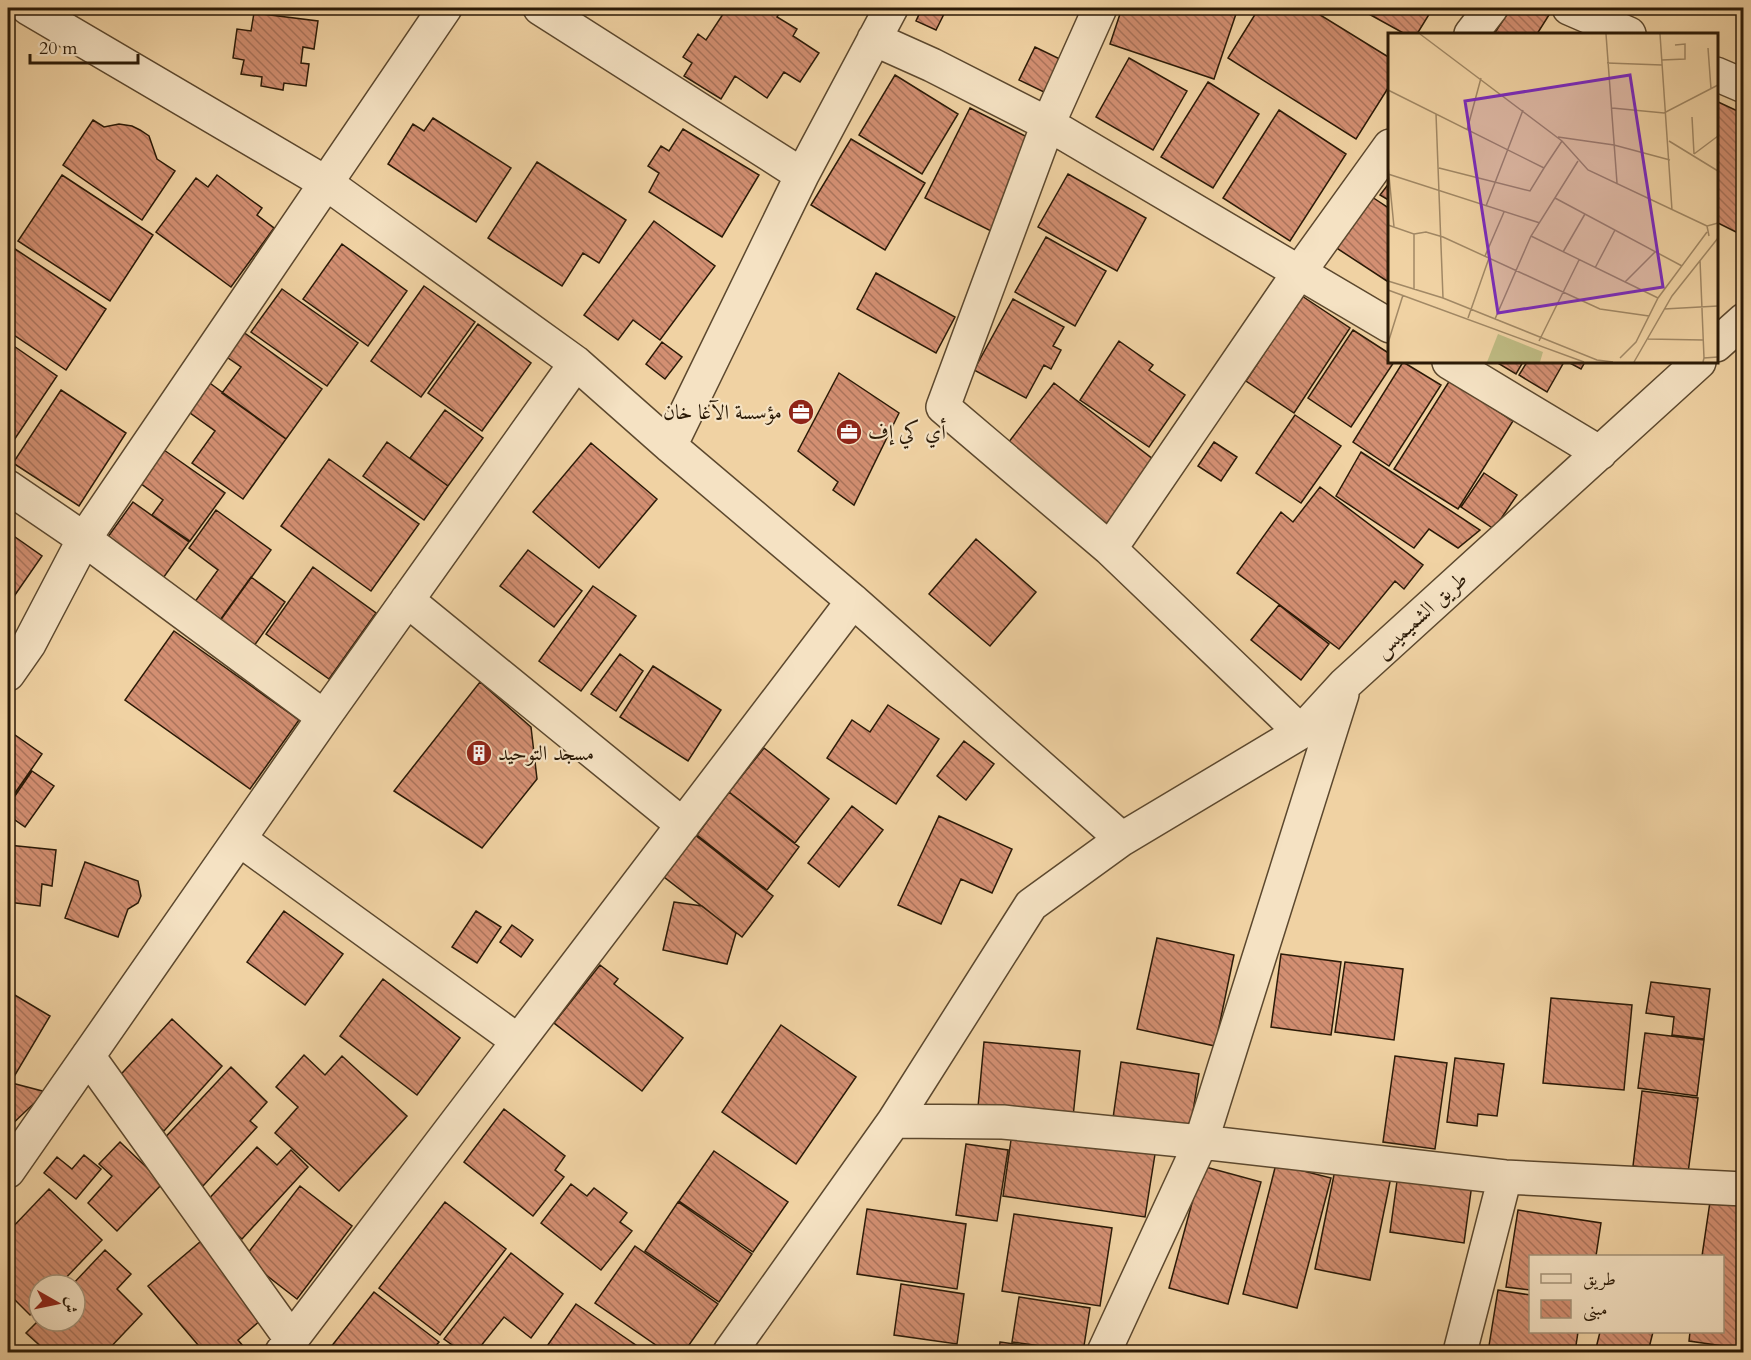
<svg xmlns="http://www.w3.org/2000/svg" width="1751" height="1360" font-family="Cardo,Amiri,serif">
<defs>
<pattern id="building-back-hatch" width="6" height="6" patternUnits="userSpaceOnUse" patternTransform="scale(1.5)"><rect width="6" height="6" fill="#d38f72"/><path d="M-1 5l2 2M0 0l6 6M5-1l2 2" fill="none" stroke="#ab745c"/></pattern>
</defs>
<rect width="100%" height="100%" fill="#f0d2a3"/>
<filter id="stains"><feTurbulence type="fractalNoise" baseFrequency=".00333" numOctaves="4"/><feColorMatrix values="0 0 0 0 .2 0 0 0 0 .09 0 0 0 0 .02 0 0 0 .5 -.17"/></filter>
<radialGradient id="worn" r=".72"><stop offset=".6" stop-color="#630" stop-opacity="0"/><stop offset="1" stop-color="#630" stop-opacity=".3"/></radialGradient>
<!-- building -->
<path fill="url(#building-back-hatch)" stroke="#2b1a07" stroke-width="1.5" d="M727 8H783L777 17 797 29 793 36 819 53 800 82 784 72 767 98 735 76 721 99 684 76 692 63 683 57 698 34 706 40Z
M922 8H947L936 30 916 21Z
M1122 8H1238L1214 79 1110 44Z
M1259 8H1309L1390 58V85L1356 139 1228 58Z
M1358 8H1433L1417 34H1405Z
M1511 8H1537L1549 15 1537 34H1494Z
M254 13 318 21 314 49 303 47 301 63 309 64 306 86 284 83 283 90 261 86 262 77 241 74 244 60 233 58 237 29 251 31Z
M1035 47 1062 60 1046 93 1019 80Z
M1129 58 1187 91 1153 150 1096 117Z
M895 75 958 114 922 174 859 135Z
M1208 82 1259 114 1213 188 1161 157Z
M1716 101 1744 114V236L1716 222Z
M970 108 1035 141 991 231 925 198Z
M1279 110 1346 154 1290 241 1223 198Z
M433 118 511 168 476 222 388 164 413 124 424 131Z
M93 120 104 127 119 124 132 126 140 130 149 136 157 159 175 171 142 220 63 165Z
M683 129 759 175 722 237 649 192 659 173 648 166 661 146 669 151Z
M851 139 925 183 885 250 811 205Z
M537 162 626 220 599 263 583 253 562 286 488 238Z
M1068 174 1146 218 1117 271 1038 227Z
M62 175 153 235 110 301 18 241Z
M217 175 262 208 257 215 274 228 231 287 156 232 196 178 208 187Z
M1390 182V201L1380 195Z
M1369 195 1390 209V283L1335 247Z
M654 221 715 266 660 340 633 320 618 340 584 315Z
M1046 237 1106 271 1075 326 1015 292Z
M342 244 407 291 368 346 303 299Z
M12 247 106 309 66 370 8 331V253Z
M876 273 955 317 936 353 857 309Z
M424 286 475 322 421 397 371 361Z
M282 289 358 343 327 386 251 332Z
M1302 296 1350 328 1294 413 1246 381Z
M1013 299 1064 327 1053 346 1061 350 1051 369 1044 365 1026 398 974 370Z
M478 324 531 363 482 431 428 393Z
M239 329 322 389 286 439 222 393 241 367 221 353Z
M1353 330 1390 354V362H1394L1351 427 1308 398Z
M1119 341 1153 365 1149 370 1185 395 1149 447 1080 400Z
M8 342 57 376 8 449Z
M662 342 682 357 665 379 646 364Z
M1403 362 1441 385 1389 466 1353 442Z
M1496 362H1523L1516 374Z
M1527 362H1564L1547 392 1519 375Z
M1568 362H1585L1581 369Z
M839 373 899 413 854 505 833 490 838 482 798 451Z
M1450 380 1513 421 1458 509 1394 469Z
M207 381 286 439 243 499 192 463 215 431 186 410Z
M1054 383 1158 463 1109 527 1005 447Z
M61 390 126 433 79 506 13 463Z
M445 410 483 438 448 486 410 458Z
M1295 415 1341 446 1301 503 1256 473Z
M387 442 448 486 424 520 363 476Z
M1214 442 1237 457 1221 481 1198 466Z
M591 443 657 499 599 568 533 512Z
M164 450 225 493 190 541 152 515 163 500 140 483Z
M1361 452 1480 530 1458 548 1429 529 1414 548 1336 496Z
M329 459 419 524 371 591 281 526Z
M1484 473 1517 495 1494 529 1461 507Z
M1320 487 1423 565 1404 589 1395 581 1339 649 1237 573 1281 512 1293 522Z
M133 502 189 542 161 581 105 541Z
M216 510 271 550 220 621 194 603 218 570 189 548Z
M8 532 42 556 8 605Z
M976 539 1036 592 990 646 929 594Z
M528 550 582 591 554 627 500 586Z
M313 567 376 613 329 679 266 634Z
M251 577 285 602 254 646 220 620Z
M593 586 636 616 581 691 539 661Z
M1279 605 1329 644 1301 680 1251 640Z
M174 631 299 720 250 789 125 700Z
M620 654 643 671 616 711 591 694Z
M653 666 721 710 688 761 620 717Z
M480 682 531 727 537 779 482 848 394 791Z
M888 705 939 739 896 804 827 758 852 720 870 732Z
M8 730 42 754 8 803Z
M964 741 994 764 966 800 937 776Z
M764 748 829 799 795 843 729 792Z
M32 771 54 786 25 827 8 815V806Z
M729 792 799 847 767 890 697 835Z
M852 806 883 830 839 887 808 863Z
M939 816 1012 849 992 893 961 879 941 924 898 905Z
M695 835 773 896 742 937 664 877Z
M8 845 56 850 52 886 42 884 40 906 8 902Z
M85 862 138 881 141 896 138 903 128 909 118 937 65 918Z
M674 902 702 906 736 933 727 964 663 950Z
M284 911 343 954 305 1005 247 962Z
M476 911 501 927 477 963 452 947Z
M512 925 533 940 521 957 500 942Z
M1157 938 1234 955 1215 1046 1137 1029Z
M1281 954 1341 962 1331 1035 1271 1027Z
M1345 962 1403 969 1394 1040 1335 1032Z
M600 965 618 979 614 984 683 1038 642 1091 554 1023Z
M383 979 460 1038 417 1095 340 1036Z
M1651 982 1710 989 1704 1039 1672 1035 1674 1017 1646 1013Z
M8 991 50 1016 15 1075 8 1071Z
M1551 998 1632 1005 1624 1090 1543 1083Z
M172 1019 222 1066 164 1131 112 1084Z
M781 1025 856 1077 796 1164 722 1112Z
M1645 1033 1704 1040 1697 1096 1638 1088Z
M984 1042 1080 1051 1073 1117 978 1107Z
M304 1055 325 1075 342 1056 407 1116 339 1191 275 1133 298 1107 276 1087Z
M1395 1056 1447 1063 1435 1149 1383 1142Z
M1455 1058 1504 1064 1497 1116 1478 1114 1477 1126 1447 1122Z
M1121 1062 1199 1074 1190 1130 1113 1118Z
M231 1067 267 1102 250 1121 257 1127 203 1186 159 1144Z
M8 1082 46 1092 8 1128Z
M1642 1091 1698 1098 1688 1173 1633 1166Z
M504 1109 565 1156 555 1170 564 1177 533 1216 464 1162Z
M1013 1126 1156 1148 1145 1217 1003 1196Z
M120 1142 163 1183 117 1231 88 1203 112 1176 99 1164Z
M966 1144 1008 1150 997 1221 956 1215Z
M257 1147 277 1165 291 1150 308 1167 242 1239 204 1204Z
M714 1151 788 1202 753 1252 679 1201Z
M84 1155 101 1169 76 1199 44 1173 57 1157 72 1169Z
M1337 1160 1392 1172 1370 1280 1315 1269Z
M1276 1164 1331 1178 1297 1308 1243 1294Z
M1202 1166 1261 1182 1228 1304 1169 1288Z
M1398 1174 1472 1184 1464 1243 1390 1232Z
M571 1184 587 1196 594 1188 627 1213 620 1222 632 1231 601 1270 541 1223Z
M300 1186 352 1226 297 1299 244 1258Z
M49 1189 102 1240 59 1285H39V1306L30 1315 8 1293V1232Z
M1711 1195 1744 1200V1349L1689 1341 1690 1332H1722V1256H1702Z
M445 1202 506 1249 440 1335 379 1288Z
M678 1202 752 1254 719 1302 645 1251Z
M867 1209 966 1224 957 1289 857 1274Z
M1518 1210 1601 1223 1596 1256H1530V1290L1506 1287Z
M1014 1214 1112 1228 1100 1306 1002 1291Z
M207 1236 270 1312 238 1340 248 1352H204L148 1286Z
M635 1246 718 1304 684 1352H666L595 1303Z
M105 1250 131 1274 117 1289 142 1314 106 1352H47L26 1333 39 1320V1321H75V1285H72Z
M511 1253 563 1294 531 1338 504 1317 476 1352H462L444 1339Z
M901 1284 964 1294 957 1344 894 1335Z
M1498 1290 1530 1295V1332H1578L1575 1352H1488Z
M374 1292 439 1342 430 1352H327Z
M1019 1297 1090 1308 1083 1352 1012 1342Z
M576 1304 646 1352H543Z
M1600 1332H1653L1648 1352H1595Z
M1000 1342 1074 1352H999Z"/>
<g fill="none" stroke-linecap="round" stroke-linejoin="round">
<!-- minor casing -->
<g stroke="#5c482e" stroke-width="36">
<path id="minor" d="M28 8 326 183 576 363 670 446 853 601 1122 839
M540 8 802 175
M1100 8 1048 124 943 407 1110 549
M1569 8 1629 34
M1471 34 1491 8
M874 39 932 65 1048 124 1390 326
M1716 74 1744 86
M1716 345 1744 320
M1449 362 1600 453
M670 446 802 175 891 8
M8 487 84 539 324 717
M407 600 683 825
M8 674 29 644 84 539 445 8
M1301 732 1110 549 1300 271 1390 146
M239 839 518 1041
M88 1056 291 1339
M894 1121 1003 1122 1201 1142 1505 1177 1744 1189
M8 1171 324 717 576 363
M282 1352 853 601
M730 1352 894 1121 1031 905 1122 839 1301 732 1345 684 1699 362
M1104 1352 1201 1142 1342 694
M1460 1352 1505 1177"/>
</g>
<!-- minor -->
<use href="#minor" stroke="#f5e2c3" stroke-width="33"/>
</g>
<!-- icons -->
<defs>
<g id="office-disc" transform="scale(1.35)"><circle r="9.5" fill="#8f2418" stroke="#f5e2c3"/><path d="M-6-3h4V-5.5h4V-3h4V5H-6ZM-1-4.5V-3h2v-1.5ZM-6 0V1H6V0Z" fill="#fff"/></g>
<g id="building-disc" transform="scale(1.35)"><circle r="9.5" fill="#8f2418" stroke="#f5e2c3"/><path d="M-4-6H4V6H1V3H-1V6H-4ZM-2.5-4.3h1.7v1.8h-1.7ZM.8-4.3h1.7v1.8H.8ZM-2.5-1h1.7V.8h-1.7ZM.8-1h1.7V.8H.8Z" fill="#fff"/></g>
</defs>
<g fill-rule="evenodd">
<use href="#office-disc" x="801" y="412"/>
<use href="#office-disc" x="849" y="432"/>
<use href="#building-disc" x="479" y="753"/>
</g>
<g text-anchor="middle" dominant-baseline="central" stroke-width="4.5" stroke-linejoin="round" paint-order="stroke">
<!-- poi labels -->
<g font-size="21" fill="#2b1a07" stroke="#f5e2c3" text-anchor="start">
<text x="782" y="412" text-anchor="end">مؤسسة الآغا خان</text>
<text x="868" y="432">أي كي إف</text>
<text x="498" y="753">مسجد التوحيد</text>
</g>
<!-- street labels -->
<g font-size="21" fill="#2b1a07" stroke="#f5e2c3">
<text transform="translate(1421 615) rotate(-42)">طريق الشميميس</text>
</g>
</g>
<!-- overview -->
<g transform="translate(1388 33)">
<rect width="330" height="330" fill="#f0d2a3"/>
<path d="M110 301 155 319 152 329H99Z" fill="#beba82"/>
<path fill="none" stroke="#a18865" stroke-width="1.5" d="M32 1 174 108 200 137 319 193M218 1 229 150M272 1 284 177M320 15 323 56M274 27 297 26V11L287 12M219 30 274 32M0 57 156 135 174 108M224 75 276 80 330 52M48 81 55 265M304 84 306 121M79 97 93 45M170 104 226 112 282 127M281 108 330 138M306 121 330 103M0 133 6 194M51 135 142 158 156 135M0 141 152 190M167 165 294 233M98 173 135 77M0 192 26 201V256M26 201 38 199 55 204 212 276 261 283M143 203 270 265M321 203 319 193 330 190M175 219 197 181M97 223 116 179M312 227 316 325M207 235 227 197M0 248 55 265 209 327 225 329M237 249 267 219M0 257 196 329M276 276 330 273M80 285 101 225M107 286 143 203 190 128M260 306 315 307M151 308 191 227M0 310 15 262M232 325 248 309 270 265 319 199M246 329 284 263 330 205M315 329 316 325 330 324"/>
<path fill="#7b2cbf" fill-opacity="0.15" stroke="#7b2cbf" stroke-width="3" d="M242 42 275 254 110 280 77 68Z"/>
<rect width="330" height="330" fill="none" stroke="#2b1a07" stroke-width="3"/>
</g>
<!-- margin -->
<rect width="1751" height="1360" fill="none" stroke="#f0d2a3" stroke-width="30"/>
<rect x="9" y="9" width="1733" height="1342" fill="none" stroke="#2b1a07" stroke-width="3"/>
<rect x="15" y="15" width="1721" height="1330" fill="none" stroke="#2b1a07" stroke-width="1.5"/>
<!-- legend -->
<rect x="1529" y="1255" width="195" height="78" fill="#f5e2c3" stroke="#a49278" stroke-width="1.5"/>
<rect x="1541" y="1274" width="30" height="9" fill="#f5e2c3" stroke="#a49278" stroke-width="1.5"/>
<text x="1583" y="1285" font-size="18" fill="#2b1a07">طريق</text>
<rect x="1541" y="1300" width="30" height="18" fill="url(#building-back-hatch)" stroke="#a49278" stroke-width="1.5"/>
<text x="1583" y="1315" font-size="18" fill="#2b1a07">مبنى</text>
<!-- north arrow -->
<g transform="translate(57 1303) rotate(99)"><circle r="28" fill="#f5e2c3" stroke="#a49278" stroke-width="1.5"/>
<path d="M0-4.5L10 22L0 15L-10 22Z" fill="#8f2418"/>
<text y="-9" font-size="16" font-weight="bold" text-anchor="middle" fill="#2b1a07">ش</text>
</g>
<!-- scale -->
<path d="M30 54v9h108v-9" fill="none" stroke="#2b1a07" stroke-width="3"/>
<text x="39" y="54" font-size="18" fill="#2b1a07" stroke="#f5e2c3" stroke-width="4.5" paint-order="stroke">20 m</text>
<rect width="100%" height="100%" filter="url(#stains)"/>
<rect width="100%" height="100%" fill="url(#worn)"/>
</svg>
